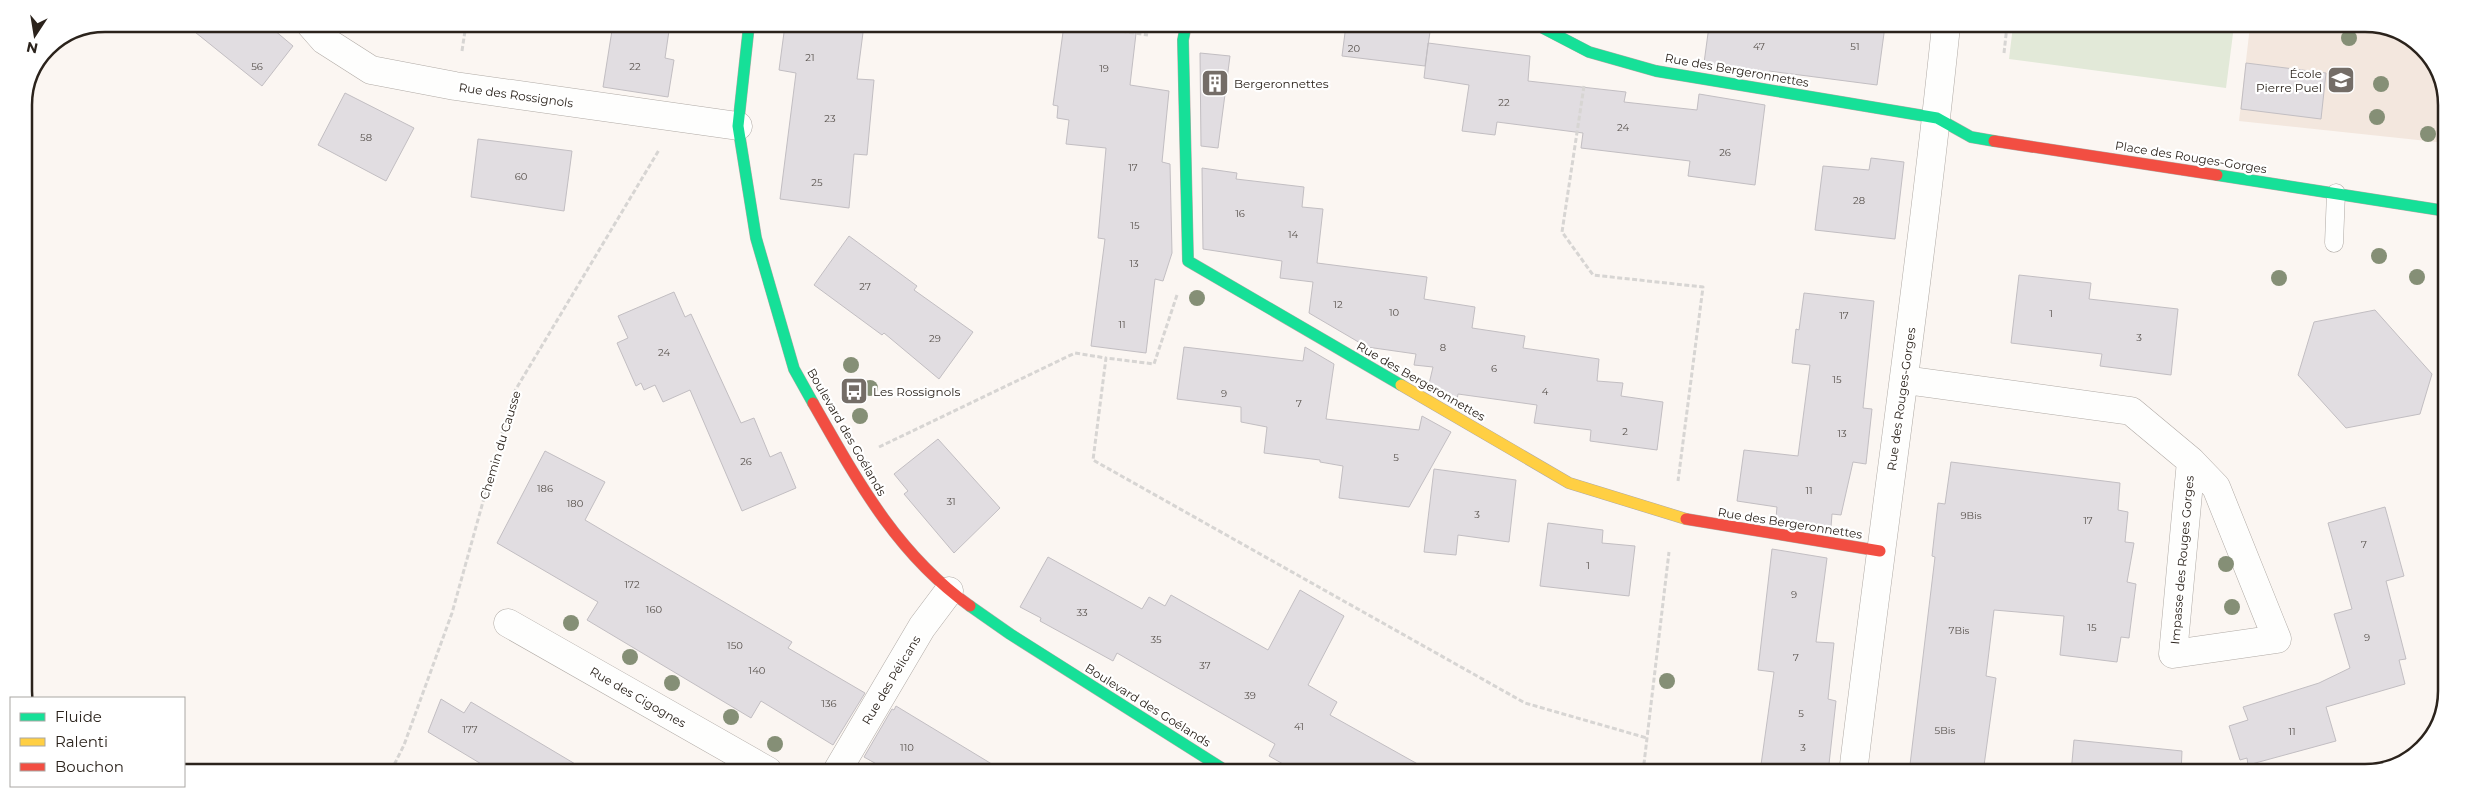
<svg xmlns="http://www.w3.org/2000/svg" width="2470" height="797" font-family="Montserrat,sans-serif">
<rect width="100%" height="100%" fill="#fbf6f2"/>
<!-- built -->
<path fill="#f3e7de" d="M2250 26 2386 27 2426 52 2446 100V143L2239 121Z"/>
<!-- green -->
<path fill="#e2e9d8" d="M2013 26H2234L2226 88 2009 59Z"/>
<!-- building -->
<path fill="#e1dde1" stroke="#c2bec2" d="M185 24H267L293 46 262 86Z
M613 24H670L665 58 674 60 668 97 603 87Z
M785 25H864L857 79 874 80 867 155 854 154 849 208 780 199 796 73 779 70Z
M1064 25H1137L1130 85 1169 91 1162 162 1170 164 1172 253 1163 281 1155 279 1146 353 1091 346 1105 239 1098 238 1106 148 1066 144 1069 120 1057 118 1058 106 1053 105Z
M1346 25H1431L1425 66 1342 56Z
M1709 26H1885L1877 85 1769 71V74L1704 63Z
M1428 43 1530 56 1528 81 1626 92 1624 102 1697 110 1699 94 1765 105 1755 185 1688 176 1690 161 1581 148 1583 133 1497 122 1495 135 1462 131 1469 85 1424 78Z
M1200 53 1230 56 1218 148 1201 146Z
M2246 63 2326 73 2321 119 2241 109Z
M345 93 414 128 386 181 318 145Z
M478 139 572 151 564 211 471 197Z
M1871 158 1904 162 1895 239 1815 230 1823 166 1869 170Z
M1202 168 1237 173 1236 179 1304 187 1302 207 1323 209 1317 263 1427 277 1424 299 1475 307 1472 328 1525 336 1523 348 1599 359 1597 381 1623 383 1621 396 1663 402 1657 450 1590 441 1591 430 1534 423 1537 405 1458 394 1457 400 1429 384 1433 367 1414 365 1416 354 1367 347 1309 313 1313 282 1280 278 1282 261 1203 249Z
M849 236 917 286 914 290 973 332 939 379 884 333 882 335 814 285Z
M2019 275 2091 283 2089 299 2178 309 2171 375 2100 366 2102 354 2011 343Z
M674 292 685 317 691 314 741 423 754 418 770 457 781 452 796 488 742 511 690 390 663 402 655 385 644 390 641 383 636 386 617 343 628 338 618 316Z
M1804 293 1874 301 1863 408 1872 409 1866 464 1853 462 1841 515 1832 514 1831 527 1776 518 1777 507 1737 501 1744 450 1798 456 1810 365 1792 363 1796 329 1799 330Z
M2375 310 2432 374 2420 414 2346 428 2298 375 2314 322Z
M1184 347 1303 361 1305 347 1334 364 1326 419 1419 430 1422 416 1451 432 1409 507 1339 498 1343 466 1320 462V460L1264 453 1267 427 1241 422V407L1177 399Z
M938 439 1000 508 954 553 904 494 908 491 894 474Z
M545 451 605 482 585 520 792 642 788 648 865 693 833 745 761 701 751 718 587 620 598 602 497 543Z
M1951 462 2120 483 2118 510 2128 512 2125 542 2134 543 2127 582 2136 584 2133 607 2129 638 2121 637 2117 662 2060 655 2064 616 1994 610 1986 676 1996 678 1983 773H1909L1935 557 1932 556 1938 503 1945 504Z
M1434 469 1516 480 1509 542 1458 535 1456 555 1424 552Z
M2385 507 2404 576 2386 581 2406 659 2399 660 2405 684 2326 707 2336 741 2248 765 2247 758 2240 760 2229 726 2248 720 2243 707 2319 683 2350 668 2334 614 2352 609 2328 523Z
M1548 523 1603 530 1602 543 1635 546 1629 596 1540 586Z
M1772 549 1827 558 1816 642 1834 643 1828 699 1836 701 1828 773 1760 772 1774 672 1758 670Z
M1048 557 1142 609 1149 597 1165 606 1171 595 1268 650 1300 590 1344 616 1308 685 1337 702 1330 715 1432 772H1297L1269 756 1275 744 1117 653 1113 661 1040 621 1041 618 1020 607Z
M441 699 464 713 471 702 587 771H493L428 732Z
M896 706 1005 772 889 771 864 757 892 709 894 710Z
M2074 740 2182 751 2181 773H2071Z"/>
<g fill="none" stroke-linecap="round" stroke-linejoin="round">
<!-- lane casing -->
<g stroke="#b0aaa5" stroke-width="19">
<path id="lane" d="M2334 243 2336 193"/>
</g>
<!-- street casing -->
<g stroke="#b0aaa5" stroke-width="29">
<path id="street" d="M310 24 324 40 371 70 455 86 738 126
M1905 380 2131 411 2191 461 2173 654 2277 639 2216 487 2191 461
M508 623 768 771
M837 771 922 627 949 591
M1853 773C1883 524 1920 276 1946 26"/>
</g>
<!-- fast casing -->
<g stroke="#b0aaa5" stroke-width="12">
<path id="fast" d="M749 25 738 126 756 238 794 369 813 403
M1186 25 1183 40 1188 261 1401 385
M1539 26 1589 52 1656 71 1937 118 1971 137 1994 141
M2217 175 2446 211
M970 606 1010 634 1228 772"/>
</g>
<!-- slow casing -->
<g stroke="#b0aaa5" stroke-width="12">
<path id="slow" d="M1401 385 1569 483 1686 519"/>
</g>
<!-- jam casing -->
<g stroke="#b0aaa5" stroke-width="12">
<path id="jam" d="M1994 141 2217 175
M813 403C857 480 896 553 970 606
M1686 519 1880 551"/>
</g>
<!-- path -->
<path stroke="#d7d5d3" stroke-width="3" stroke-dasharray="5 2.5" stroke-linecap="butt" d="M1077 25 1148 35
M462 51 466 24
M2004 53 2007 26
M1584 86 1562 232 1593 275 1703 287 1678 481
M1177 295 1154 364 1106 358 1093 460 1525 703 1647 738
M879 447 1075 353 1106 358
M391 771 404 745 452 613 513 394 659 150
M1643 772 1669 552"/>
<!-- lane -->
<use href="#lane" stroke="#fefefd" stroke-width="18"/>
<!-- street -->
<use href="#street" stroke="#fefefd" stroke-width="28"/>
<!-- fast -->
<use href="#fast" stroke="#16e098" stroke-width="11"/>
<!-- slow -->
<use href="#slow" stroke="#ffcf43" stroke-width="11"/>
<!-- jam -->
<use href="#jam" stroke="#f24e42" stroke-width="11"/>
</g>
<!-- trees -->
<g fill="#858f76">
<circle cx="2349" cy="38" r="8"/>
<circle cx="2381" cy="84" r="8"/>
<circle cx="2377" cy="117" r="8"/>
<circle cx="2428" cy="134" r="8"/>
<circle cx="2379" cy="256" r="8"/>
<circle cx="2417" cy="277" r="8"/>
<circle cx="2279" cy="278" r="8"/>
<circle cx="1197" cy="298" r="8"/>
<circle cx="851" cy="365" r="8"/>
<circle cx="870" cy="388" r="8"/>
<circle cx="860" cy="416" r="8"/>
<circle cx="2226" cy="564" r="8"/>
<circle cx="2232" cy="607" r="8"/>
<circle cx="571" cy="623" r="8"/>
<circle cx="630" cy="657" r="8"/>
<circle cx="1667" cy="681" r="8"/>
<circle cx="672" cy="683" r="8"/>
<circle cx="731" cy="717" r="8"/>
<circle cx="775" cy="744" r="8"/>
</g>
<!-- icons -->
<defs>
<g id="school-square" transform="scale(1.4375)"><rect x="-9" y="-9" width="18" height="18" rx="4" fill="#746d67" stroke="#fff"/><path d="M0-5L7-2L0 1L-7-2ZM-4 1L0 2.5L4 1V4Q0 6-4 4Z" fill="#fff"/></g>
<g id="building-square" transform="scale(1.4375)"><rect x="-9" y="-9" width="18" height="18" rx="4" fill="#746d67" stroke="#fff"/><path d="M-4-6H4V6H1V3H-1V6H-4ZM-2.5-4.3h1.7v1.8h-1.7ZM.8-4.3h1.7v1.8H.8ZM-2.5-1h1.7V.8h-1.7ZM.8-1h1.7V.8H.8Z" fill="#fff"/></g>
<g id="bus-square" transform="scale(1.4375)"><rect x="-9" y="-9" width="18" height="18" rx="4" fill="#746d67" stroke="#fff"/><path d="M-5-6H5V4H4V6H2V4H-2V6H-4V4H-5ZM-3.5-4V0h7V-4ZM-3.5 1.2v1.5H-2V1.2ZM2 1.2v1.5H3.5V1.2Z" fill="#fff"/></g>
</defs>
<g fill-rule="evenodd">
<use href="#school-square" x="2341" y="80"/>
<use href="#building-square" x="1215" y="83"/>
<use href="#bus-square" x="854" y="391"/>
</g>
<g text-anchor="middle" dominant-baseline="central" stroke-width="4.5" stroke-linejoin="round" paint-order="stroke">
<!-- number labels -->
<g font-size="10" fill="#58524d">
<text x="1759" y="46">47</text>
<text x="1855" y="46">51</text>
<text x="1354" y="48">20</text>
<text x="810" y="57">21</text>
<text x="257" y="66">56</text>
<text x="635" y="66">22</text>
<text x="1104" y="68">19</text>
<text x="1504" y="102">22</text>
<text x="830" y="118">23</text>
<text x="1623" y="127">24</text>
<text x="366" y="137">58</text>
<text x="1725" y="152">26</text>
<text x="1133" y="167">17</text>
<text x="521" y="176">60</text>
<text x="817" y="182">25</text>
<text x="1859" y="200">28</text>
<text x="1240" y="213">16</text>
<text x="1135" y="225">15</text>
<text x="1293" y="234">14</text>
<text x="1134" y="263">13</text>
<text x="865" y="286">27</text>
<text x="1338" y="304">12</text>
<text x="1394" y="312">10</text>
<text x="2051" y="313">1</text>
<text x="1844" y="315">17</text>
<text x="1122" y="324">11</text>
<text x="2139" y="337">3</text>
<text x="935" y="338">29</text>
<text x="1443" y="347">8</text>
<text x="664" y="352">24</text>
<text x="1494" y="368">6</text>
<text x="1837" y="379">15</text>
<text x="1545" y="391">4</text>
<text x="1224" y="393">9</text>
<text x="1299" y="403">7</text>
<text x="1625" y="431">2</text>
<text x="1842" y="433">13</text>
<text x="1396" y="457">5</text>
<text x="746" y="461">26</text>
<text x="545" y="488">186</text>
<text x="1809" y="490">11</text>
<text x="951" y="501">31</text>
<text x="575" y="503">180</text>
<text x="1477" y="514">3</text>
<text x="1971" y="515">9Bis</text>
<text x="2088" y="520">17</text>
<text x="2364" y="544">7</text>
<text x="1588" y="565">1</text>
<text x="632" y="584">172</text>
<text x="1794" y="594">9</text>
<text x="654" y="609">160</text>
<text x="1082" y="612">33</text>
<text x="2092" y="627">15</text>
<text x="1959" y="630">7Bis</text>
<text x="2367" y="637">9</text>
<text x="1156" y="639">35</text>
<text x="735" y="645">150</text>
<text x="1796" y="657">7</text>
<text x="1205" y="665">37</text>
<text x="757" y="670">140</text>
<text x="1250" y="695">39</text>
<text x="829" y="703">136</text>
<text x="1801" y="713">5</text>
<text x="1299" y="726">41</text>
<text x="470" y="729">177</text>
<text x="1945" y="730">5Bis</text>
<text x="2292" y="731">11</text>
<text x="907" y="747">110</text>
<text x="1803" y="747">3</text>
</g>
<!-- street labels -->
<g font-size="12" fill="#2b231c" stroke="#fff">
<text transform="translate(1737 70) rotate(10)">Rue des Bergeronnettes</text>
<text transform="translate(516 95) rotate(8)">Rue des Rossignols</text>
<text transform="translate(2191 157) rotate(9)">Place des Rouges-Gorges</text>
<text transform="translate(1421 381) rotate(30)">Rue des Bergeronnettes</text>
<text transform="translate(1901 399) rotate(-82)">Rue des Rouges-Gorges</text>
<text transform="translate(847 432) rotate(60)">Boulevard des Goélands</text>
<text transform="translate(500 445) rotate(-73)">Chemin du Causse</text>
<text transform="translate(1790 523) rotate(9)">Rue des Bergeronnettes</text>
<text transform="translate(2182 560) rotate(-85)">Impasse des Rouges Gorges</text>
<text transform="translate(891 680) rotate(-59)">Rue des Pélicans</text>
<text transform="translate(638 697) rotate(30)">Rue des Cigognes</text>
<text transform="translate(1148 705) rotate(32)">Boulevard des Goélands</text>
</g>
<!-- poi labels -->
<g font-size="12" fill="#2b231c" stroke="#fff" text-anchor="start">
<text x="2322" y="73" text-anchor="end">École<tspan x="2322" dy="14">Pierre Puel</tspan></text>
<text x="1234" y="83">Bergeronnettes</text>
<text x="873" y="391">Les Rossignols</text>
</g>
</g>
<!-- crop -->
<path d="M0 0H2470V797H0ZM105 32H2365A73 73 0 0 1 2438 105V691A73 73 0 0 1 2365 764H105A73 73 0 0 1 32 691V105A73 73 0 0 1 105 32Z" fill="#fff" fill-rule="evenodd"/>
<path fill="none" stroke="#2b231c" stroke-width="2.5" d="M105 32H2365A73 73 0 0 1 2438 105V691A73 73 0 0 1 2365 764H105A73 73 0 0 1 32 691V105A73 73 0 0 1 105 32Z"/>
<!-- legend -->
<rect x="10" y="697" width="175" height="90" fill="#ffffff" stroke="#aaa7a4"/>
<rect x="20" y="713" width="25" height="8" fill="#16e098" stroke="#aaa7a4"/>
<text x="55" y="722" font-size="15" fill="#2b231c">Fluide</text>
<rect x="20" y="738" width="25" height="8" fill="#ffcf43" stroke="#aaa7a4"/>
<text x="55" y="747" font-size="15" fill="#2b231c">Ralenti</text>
<rect x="20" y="763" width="25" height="8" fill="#f24e42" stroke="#aaa7a4"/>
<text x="55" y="772" font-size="15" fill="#2b231c">Bouchon</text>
<!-- north arrow -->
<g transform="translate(35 35) rotate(192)" stroke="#ffffff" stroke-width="4" paint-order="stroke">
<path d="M0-4L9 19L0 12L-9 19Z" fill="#2b231c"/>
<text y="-8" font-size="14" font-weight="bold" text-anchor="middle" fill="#2b231c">N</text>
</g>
</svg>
